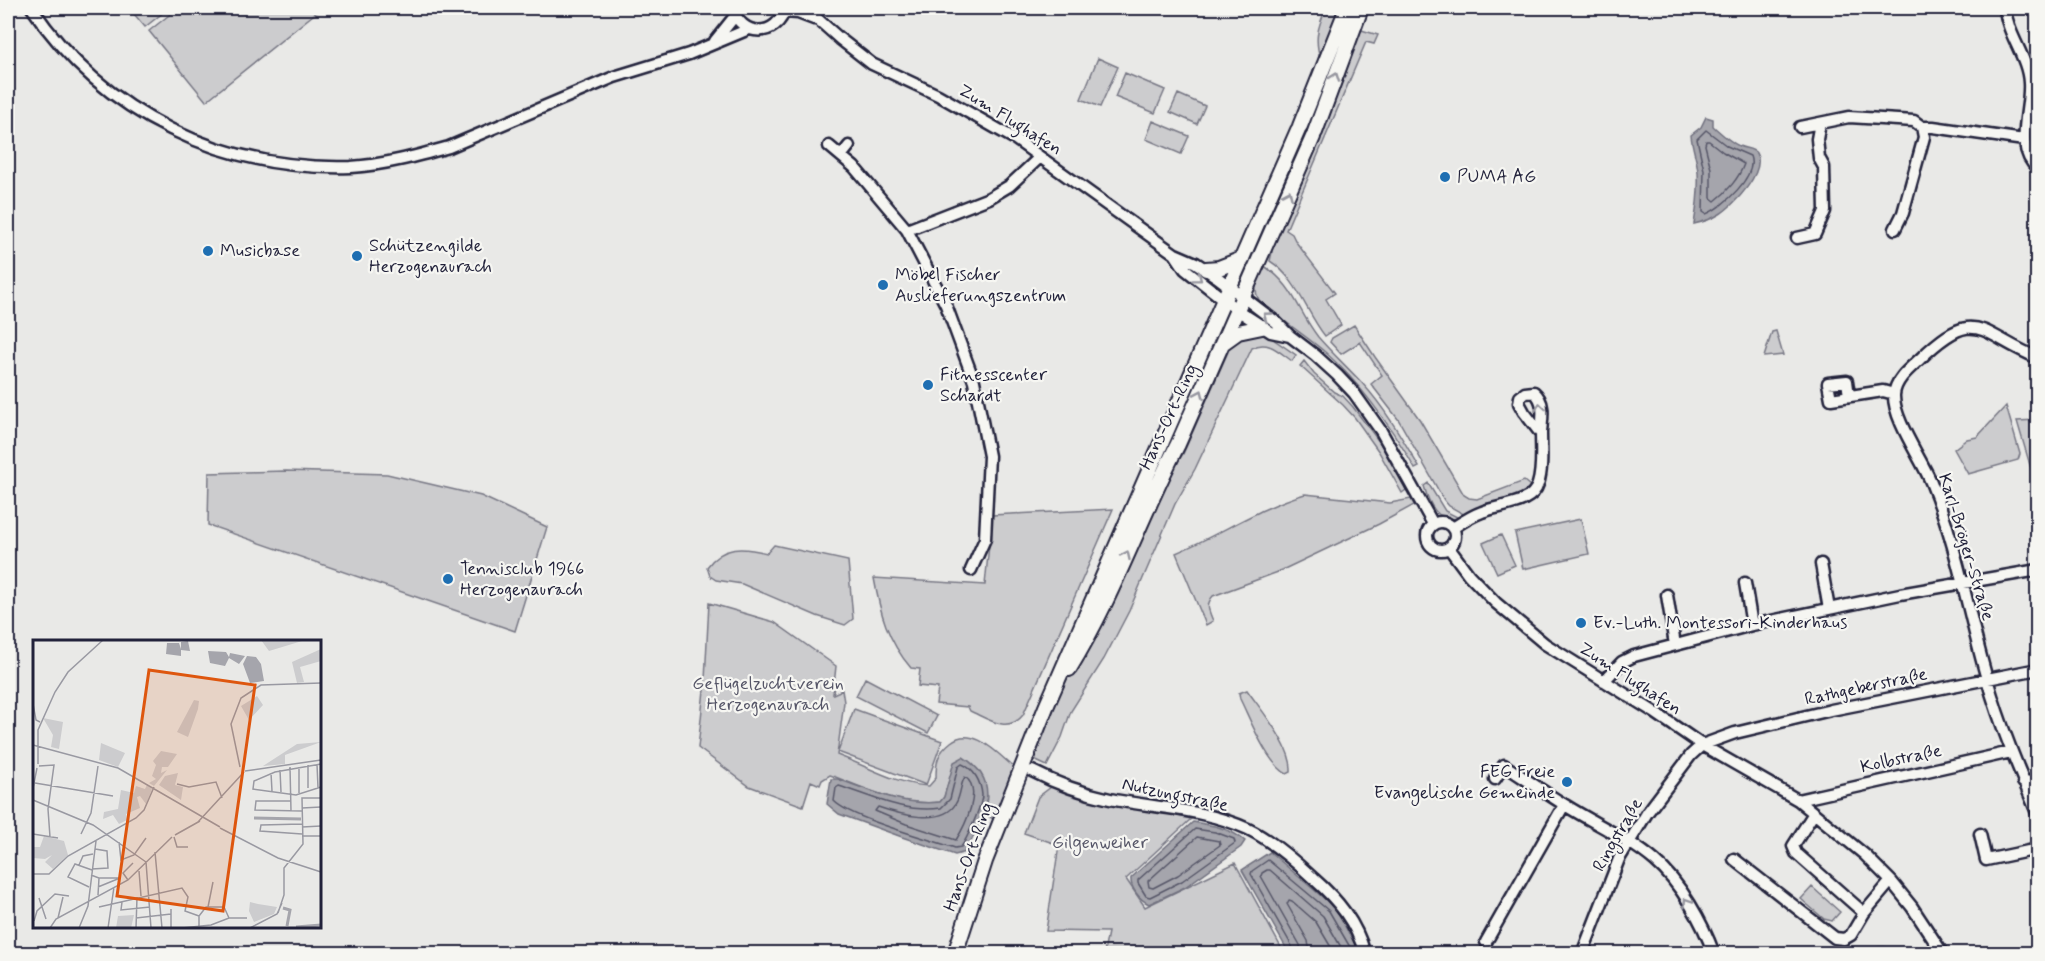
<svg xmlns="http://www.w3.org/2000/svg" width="2045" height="961" font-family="Mynerve,sans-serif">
<rect width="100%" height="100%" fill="#e9e9e7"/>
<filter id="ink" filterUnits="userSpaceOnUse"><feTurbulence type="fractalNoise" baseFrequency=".0167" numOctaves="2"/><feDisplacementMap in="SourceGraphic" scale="12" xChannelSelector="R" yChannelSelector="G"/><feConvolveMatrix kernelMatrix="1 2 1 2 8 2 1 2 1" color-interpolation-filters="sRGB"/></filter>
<g filter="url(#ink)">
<!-- green -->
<path fill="#ccccce" stroke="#777784" stroke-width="1.5" d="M129 8H169L145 27Z
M178 8H315L318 11 206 101 149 31Z
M1326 8H1343L1321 61C1314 40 1317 29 1326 8Z
M1358 29 1378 35 1374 44 1366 42 1286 230 1292 234 1296 242 1335 293 1326 299 1341 325 1325 336C1306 312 1297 278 1270 261L1272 252 1269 249Z
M1098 58 1118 67 1100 107 1081 99Z
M1125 73 1165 90 1155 113 1115 97Z
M1178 94 1205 106 1197 124 1170 112Z
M1153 121 1189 136 1181 154 1146 139Z
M1263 265C1295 286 1297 310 1318 337 1332 353 1348 368 1362 383 1385 408 1402 438 1419 467L1415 469C1391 426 1362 385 1325 352 1304 334 1279 319 1259 300 1252 288 1258 277 1263 265Z
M1354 325 1375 357 1420 420 1464 495 1469 498 1477 499 1524 481 1530 486 1525 495 1479 507 1465 515 1449 506 1444 500 1398 419 1371 384 1382 375 1360 342 1341 354 1330 342 1332 338Z
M1776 331 1783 355 1764 357 1772 332Z
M1263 332 1296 355 1292 361C1279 352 1268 339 1252 348L1195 469 1175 504 1129 611 1104 659 1071 711 1062 737 1047 766 1032 759 1055 703 1163 483 1183 454 1231 345 1234 339Z
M1304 361 1314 374 1334 392 1343 396 1353 407 1380 443 1405 487 1406 490 1402 493 1379 452 1355 418 1343 405 1300 366Z
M2006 406 2020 454 2018 460 1968 474 1954 449 1967 439 1977 437Z
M2037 420 2038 482H2035L2017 421Z
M286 471 387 474 481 496 547 527 515 631 208 525 209 473Z
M1428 483 1445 511 1459 518C1437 523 1429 504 1424 486Z
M1305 494 1390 503 1411 499 1414 505 1379 524 1278 572 1213 596C1205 605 1209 611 1213 621L1206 625 1176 553C1219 535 1260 507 1305 494Z
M1113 509 1023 715C1008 734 988 719 970 711L968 707 936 704 938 688 918 686 920 669 911 668C887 640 880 612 874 578L985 585 992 515Z
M1581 519 1589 554 1523 569 1515 533Z
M1501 535 1515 565 1497 573 1483 543Z
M774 545 848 561 853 619 845 625 817 616 742 584 716 580 710 576 707 567C723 545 743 547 767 553Z
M709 603 774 622 836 666 833 694 842 690 844 702 837 755C867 766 897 785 929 786L936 778C936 762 937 753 951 742 973 724 1000 756 1017 770L997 821 986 815 988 796 948 783 944 797 940 802C901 807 865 788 830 775L822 780 820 785 811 781 803 806 749 786 698 748 705 680Z
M865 678 937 716 928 733 856 696Z
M1247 690C1261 710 1293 747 1291 772L1287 774C1267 764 1250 719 1240 699L1239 693Z
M854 709 942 741 926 785 838 752Z
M1051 787 1191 819 1126 879 1145 907 1235 863 1284 953H1104L1108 932 1046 931 1059 845 1024 833 1038 797Z
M1812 887 1840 912 1832 921 1824 919 1801 899Z"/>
<!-- water -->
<path fill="#a5a5ac" stroke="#71717f" stroke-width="1.5" d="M1706 117 1713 119V126C1722 134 1729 141 1739 146 1745 149 1753 148 1756 153 1767 171 1734 205 1720 214 1712 219 1703 222 1694 224 1697 207 1699 190 1698 172 1697 159 1692 148 1691 135L1701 127Z
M963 757C1005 783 982 817 966 852L955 855 902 837 839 814 827 804 831 779H838C871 791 904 806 940 802L944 797 954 762Z
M1193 822C1212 825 1230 828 1245 841L1241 847 1185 887 1149 904C1140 900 1130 888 1131 878Z
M1270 852 1334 907 1360 953H1289L1242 870Z"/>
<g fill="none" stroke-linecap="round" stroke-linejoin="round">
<!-- shore -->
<path stroke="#565668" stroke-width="1.5" d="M1706 130 1727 146 1750 156C1758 176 1723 207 1706 214L1703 212 1704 170 1697 139Z
M1706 141H1709L1723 152 1744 164C1739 178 1727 192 1715 201L1711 198V169L1705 145Z
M962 764C974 769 981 782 982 795 982 805 967 839 961 847L955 848C929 839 850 818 834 801L836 788 839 786C873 797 904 813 941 808L950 799 958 767Z
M965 777C983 789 965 826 956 840L906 824 875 811 878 807C898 814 943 827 956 803 961 795 960 784 965 777Z
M1195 829 1215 832 1234 839 1235 843 1182 881 1150 897 1146 896 1138 883V880Z
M1197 837 1219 841 1220 845 1178 875 1153 888 1149 887 1148 881Z
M1294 954 1293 948 1251 874 1252 871 1268 860 1329 911 1354 954
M1301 954 1300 945 1261 876 1262 873 1267 870H1270L1323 916 1345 954
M1310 954 1308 941 1287 904 1289 900 1292 901 1316 922 1335 954"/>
<!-- minor casing -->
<g stroke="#22223b" stroke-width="15">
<path id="minor" d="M32 8C104 115 223 171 351 167 384 165 417 156 449 147L614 77 689 54 749 29
M733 8C740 38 778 38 785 8
M805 8 840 39 872 64 938 95 1015 139 1175 254 1185 269 1237 310 1271 332 1290 336
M2005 8C2007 35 2028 57 2029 83 2031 111 2013 147 2038 169
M784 12 798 13 814 19
M715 41 735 16
M1800 127 1849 117 1914 121 1922 127H1933L2024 140
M829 146 854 167 907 230
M841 156 849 146
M1895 229 1903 213 1924 137 1922 127
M1797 238 1815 234 1825 211 1824 167 1819 158 1817 139 1820 123
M1175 254 1196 263 1217 277 1276 322 1290 336 1315 355 1337 375 1354 393 1381 431 1433 524
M2038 358C1978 333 1977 304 1920 359 1909 369 1895 380 1894 395 1893 419 1921 458 1931 482 1957 545 1968 613 1987 679 2000 725 2019 770 2038 815
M1849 396 1847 381 1828 383 1831 399 1883 391 1894 394
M1427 536a14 14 0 1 1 28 0a14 14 0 1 1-28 0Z
M1453 528C1462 522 1471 516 1482 512 1499 505 1532 505 1538 484 1543 469 1541 448 1541 432 1542 419 1546 402 1534 392L1525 393 1520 397 1519 403 1524 412 1541 434
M1449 548 1469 575 1496 603 1545 644 1654 712 1702 745 1798 800 1865 855 1891 881 1912 907 1943 954
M1821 564 1829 609
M971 570 985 539 989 456 974 381 946 305 907 230 989 198 1009 186 1040 157
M1745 583 1752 625
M1667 595 1675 645
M1604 681 1622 662 1634 656 1752 625 1900 594 2038 570
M1032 771C1057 784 1082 793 1110 799 1156 808 1205 809 1248 829 1271 840 1296 862 1314 879 1338 900 1356 922 1365 954
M1495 779 1504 765C1524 778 1544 792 1565 805 1595 824 1628 838 1655 861 1680 882 1703 923 1714 954
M2023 782 2038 781
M1798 800 2011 752
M1814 813 1793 846 1796 853 1864 913
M1980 834 1986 860 2038 849
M1734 859 1835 938 1844 939 1851 935 1864 913 1891 881
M1486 942 1564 805
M1582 954 1619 859 1647 813 1691 755 1702 745 1735 733 1831 710 2038 669
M1879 954H1884"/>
</g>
<!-- major casing -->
<g stroke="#22223b" stroke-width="18">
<path id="major" d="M1300 126 1347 8
M1315 132 1361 8
M1206 269 1219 268 1242 259
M1224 342 1238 332 1262 327
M1069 669C1113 598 1140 518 1178 444L1313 137
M955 954 985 861 1046 707 1298 130"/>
</g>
<!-- minor -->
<use href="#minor" stroke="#f6f6f2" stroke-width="10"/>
<!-- major -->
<use href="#major" stroke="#f6f6f2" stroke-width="14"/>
</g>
<!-- one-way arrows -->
<defs><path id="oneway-chevron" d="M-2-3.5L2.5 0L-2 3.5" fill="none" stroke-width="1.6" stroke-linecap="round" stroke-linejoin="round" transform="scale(1.5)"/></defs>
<g stroke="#9797a0">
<use href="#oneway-chevron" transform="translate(1335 77) rotate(-70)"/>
<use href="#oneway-chevron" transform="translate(1288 194) rotate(-66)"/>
<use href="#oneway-chevron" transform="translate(1198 278) rotate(37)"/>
<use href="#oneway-chevron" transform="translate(1267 316) rotate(-144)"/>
<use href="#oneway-chevron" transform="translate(1200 394) rotate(-66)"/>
<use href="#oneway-chevron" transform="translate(1540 407) rotate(-98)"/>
<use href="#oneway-chevron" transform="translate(1126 555) rotate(-65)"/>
<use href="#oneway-chevron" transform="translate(1687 902) rotate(-124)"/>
</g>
</g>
<!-- markers -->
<g fill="#1f6fb2" stroke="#f6f6f2" stroke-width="2">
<circle cx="1445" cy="177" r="6"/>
<circle cx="208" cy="251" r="6"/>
<circle cx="357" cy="256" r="6"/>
<circle cx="883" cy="285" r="6"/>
<circle cx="928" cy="385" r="6"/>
<circle cx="448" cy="579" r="6"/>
<circle cx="1581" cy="623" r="6"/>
<circle cx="1567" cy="782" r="6"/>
</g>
<g text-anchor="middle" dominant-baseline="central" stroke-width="4.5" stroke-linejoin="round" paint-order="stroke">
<!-- street labels -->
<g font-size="18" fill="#22223b" stroke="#f6f6f2">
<text transform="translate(1010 120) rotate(32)">Zum Flughafen</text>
<text transform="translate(1169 417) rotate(-65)">Hans-Ort-Ring</text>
<text transform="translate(1966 547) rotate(73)">Karl-Bröger-Straße</text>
<text transform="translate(1630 679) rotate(33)">Zum Flughafen</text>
<text transform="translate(1866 687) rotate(-12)">Rathgeberstraße</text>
<text transform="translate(1901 759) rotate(-12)">Kolbstraße</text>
<text transform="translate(1175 795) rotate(12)">Nutzungstraße</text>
<text transform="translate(1618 835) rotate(-60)">Ringstraße</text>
<text transform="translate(969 857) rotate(-70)">Hans-Ort-Ring</text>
</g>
<!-- poi labels -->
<g font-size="18" fill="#22223b" stroke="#f6f6f2" text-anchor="start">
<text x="1457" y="177">PUMA AG</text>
<text x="369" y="246">Schützengilde<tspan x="369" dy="21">Herzogenaurach</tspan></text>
<text x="220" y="251">Musicbase</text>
<text x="895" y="275">Möbel Fischer<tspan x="895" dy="21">Auslieferungszentrum</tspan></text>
<text x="940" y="375">Fitnesscenter<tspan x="940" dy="21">Schardt</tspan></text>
<text x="460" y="569">Tennisclub 1966<tspan x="460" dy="21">Herzogenaurach</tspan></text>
<text x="1593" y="623">Ev.-Luth. Montessori-Kinderhaus</text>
<text x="1555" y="772" text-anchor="end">FEG Freie<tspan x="1555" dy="21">Evangelische Gemeinde</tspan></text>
</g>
<!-- park labels -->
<g font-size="18" fill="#555567" stroke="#f6f6f2">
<text x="768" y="684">Geflügelzuchtverein<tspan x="768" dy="21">Herzogenaurach</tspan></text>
<text x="1100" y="843">Gilgenweiher</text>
</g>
</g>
<!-- overview -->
<g transform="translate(33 640)">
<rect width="288" height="288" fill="#e9e9e7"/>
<path d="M228 0H268L269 1 236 11ZM288 9V21L267 27 271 42 264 43 259 22ZM224 56 230 65 216 80 208 66ZM161 60 166 61 165 69 155 97 144 92ZM10 78 30 82 26 109 18 107 20 95ZM288 102 252 115V124L230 126 264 104ZM68 103 92 113 85 127 66 120ZM128 111 144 114 135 127H129L128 133 134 130 121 146 116 143 123 139 119 136 123 125 120 121ZM145 133 142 145 150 147 148 160 126 145 132 136ZM114 145 119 149 113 164 107 156 104 157 107 168 93 174 94 180 86 184 80 175 70 179 71 172 85 169 88 150 101 153 103 146 112 149ZM11 196 31 201 35 215 20 229 12 222 19 215 12 219 0 218V207H7ZM217 262 225 264 244 267 241 274 221 282 216 271ZM101 275 98 288H83L85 276Z" fill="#ccccce"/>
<path d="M155 1 157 11 148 10V16L133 14 134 3H146L148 9V2ZM175 11 193 12 196 17 197 13 212 16 206 24 196 18 192 26 177 23ZM214 16 223 17 228 24 231 41 217 43 210 24Z" fill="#a5a5ac"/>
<path fill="none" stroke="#a5a5ac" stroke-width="3" d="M221 178 268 179M250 268 257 270 254 286M263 287 288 285"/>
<path fill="none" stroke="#9999a2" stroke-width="1.5" d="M0 64 3 80 7 82M0 105 85 128 187 187M5 124V90L22 52 35 32 70 0M284 124 285 148M288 124 242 132 221 141 220 149 263 155 288 147M275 125V148M6 126 21 125 15 169 17 197M207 127 198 84 208 58 228 45 288 43M257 127 258 171M266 127V153M247 130 248 152M212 131 288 120M238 133 239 151M2 143 80 156M144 144 156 147 183 142 189 158M0 148 4 128M0 160 60 185 113 222M258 161H223L222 170 269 171M269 168 288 167M165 182 211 132M269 184 228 185 227 191 269 194M269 187 288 186M187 188 245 218 288 232M0 194 25 198M48 194 58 173 65 126M142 195 167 181M269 196H288M141 197 144 207H155M86 202 88 220 101 215 113 198M122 212 129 288M113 222 118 288M46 225 50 216 60 214M59 229 75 228 74 211 62 209M106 231 108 256M0 234H16L35 216 103 178 111 170 121 147M58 235 66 238 65 255M95 240 90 233 100 223M56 247 35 237 42 224 59 230M65 247 87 238H66M6 258 13 279M89 262 88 270 117 267M66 267 149 248 155 257 152 271 166 276M175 267 180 242M138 269V288M245 273 251 255V228L270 204 269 158H288M25 278 30 257M103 278 138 274M1 281 4 271 22 254 36 256M166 286V276L173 267H191L196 278M17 288 23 279 95 240 139 197M46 288 55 266 63 201M75 288 81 247M103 288 104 257M149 288 178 285 196 278H214M217 288 244 274 249 263"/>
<path fill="#de560e" fill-opacity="0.15" stroke="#de560e" stroke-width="3" d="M116 30 222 45 190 271 84 256Z"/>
<rect width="288" height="288" fill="none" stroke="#22223b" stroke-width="3"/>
</g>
<!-- margin -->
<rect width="2045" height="961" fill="none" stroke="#f6f6f2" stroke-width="30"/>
<rect x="15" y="15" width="2015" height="931" fill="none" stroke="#22223b" stroke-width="2" filter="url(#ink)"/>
</svg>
